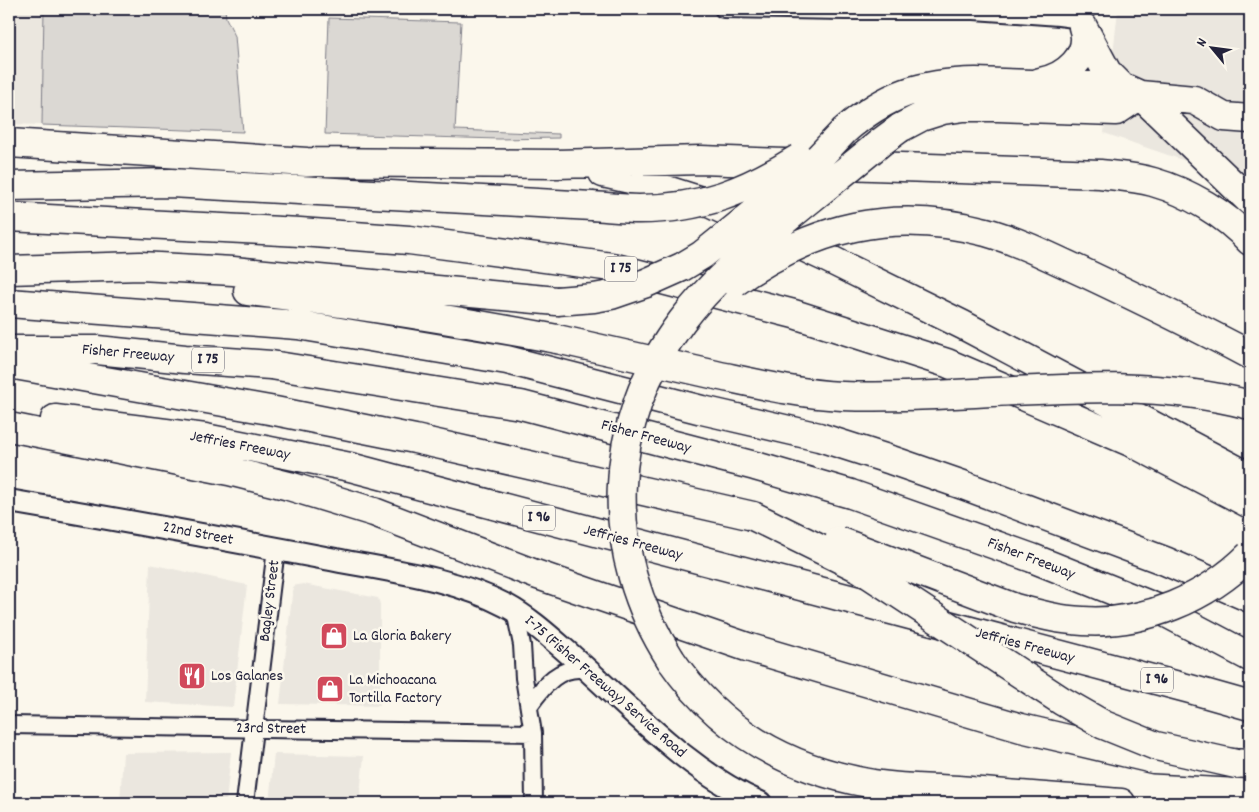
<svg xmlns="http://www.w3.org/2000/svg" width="1259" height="812" font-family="Dekko,sans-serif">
<rect width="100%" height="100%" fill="#fbf7ec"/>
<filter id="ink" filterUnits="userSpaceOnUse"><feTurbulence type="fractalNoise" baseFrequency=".02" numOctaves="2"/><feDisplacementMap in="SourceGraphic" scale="10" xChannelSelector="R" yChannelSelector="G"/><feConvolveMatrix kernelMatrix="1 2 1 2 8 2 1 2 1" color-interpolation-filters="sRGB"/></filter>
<g filter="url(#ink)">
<!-- built -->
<path fill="#ebe7df" d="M9 9H44L42 125 9 124Z
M1098 9H1250V210L1194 164 1104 133 1118 10Z
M150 564 247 585 233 707 145 702Z
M303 584 378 598 380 604V706L280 704 293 586Z
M231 752 226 803H120L123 753Z
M274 754 364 756 359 803H269Z"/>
<!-- green -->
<path fill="#dbd8d3" stroke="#7e7d87" d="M44 9H225L226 18 235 36 243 132 42 125Z
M329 18 461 22 455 130 559 134V138L499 139 325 134Z"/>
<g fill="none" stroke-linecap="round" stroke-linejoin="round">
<!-- street casing -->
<g stroke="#22223b" stroke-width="20">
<path id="street" d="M723 9 845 11H974L1059 17 1074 19 1083 27
M515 611 522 645 524 678 533 733 534 803
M529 706C544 685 560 664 588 670
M9 725 533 733
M245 803 276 549"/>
</g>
<!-- secondary casing -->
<g stroke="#22223b" stroke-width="26">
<path id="secondary" d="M9 501C115 519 220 538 325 558 386 570 452 577 507 606 531 619 552 639 573 657 632 709 687 771 760 803"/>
</g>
<!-- highway casing -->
<g stroke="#22223b" stroke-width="31">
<path id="highway" d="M1083 27 1107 72 1122 87
M1040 82C1065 78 1093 55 1083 27
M1140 95 1250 201
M900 128 921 117 943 110 964 107H998L1116 111 1140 95
M845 130C887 94 921 83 976 82L1122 87 1140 95 1194 100 1224 117 1250 119
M9 143 307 162 557 164 701 160 1100 174C1117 176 1136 177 1153 182 1188 192 1226 214 1250 241
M603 173 635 180 711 204 827 258 963 325 1250 477
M9 186 171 183 592 206
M9 217 300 232 409 240 612 267 794 314 947 363 1135 444 1250 504
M9 270 140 266 233 271 557 301
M248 291C352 303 454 320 557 339
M9 303 298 325 507 360 702 410 819 437 891 460 963 485 1165 561 1250 598
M9 350H97L185 359 271 365 521 405 755 466 851 494 1032 558 1159 609 1250 657
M9 364 275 411 415 439 753 516
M55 419 205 438 350 467 1190 689 1250 706
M9 427 229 471 289 486 374 512 535 574 747 647 1021 728 1153 759 1250 764
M671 660C719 730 785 768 868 783 896 789 930 788 958 790 1013 795 1067 798 1121 803"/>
</g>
<!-- street -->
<use href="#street" stroke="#fbf7ec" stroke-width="16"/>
<!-- secondary -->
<use href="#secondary" stroke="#fbf7ec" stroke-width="22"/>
<!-- highway -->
<use href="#highway" stroke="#fbf7ec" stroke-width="28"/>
<!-- highway-bridge casing -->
<g stroke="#22223b" stroke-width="31" stroke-linecap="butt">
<path id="highway-bridge" d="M592 206C608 207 623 209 639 209 701 209 747 191 799 158
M735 282C812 227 892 207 986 232 1021 242 1054 259 1087 274 1142 300 1197 327 1250 355
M557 301 594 298 611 295 646 283 682 267 702 255 805 172 845 130
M557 339C610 351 663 363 716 375 758 384 799 394 842 396 978 401 1117 370 1250 405
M753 516 861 569 1062 701 1104 725 1156 746 1236 764
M839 541 1015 608C1037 614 1059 620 1083 621 1144 625 1207 598 1250 555
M671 660C602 554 605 422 682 321 712 281 752 248 790 216 820 191 851 167 881 142L900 128"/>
</g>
<!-- highway-bridge -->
<use href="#highway-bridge" stroke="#fbf7ec" stroke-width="28"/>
</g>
</g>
<!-- icons -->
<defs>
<g id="shop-square" transform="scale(1.4375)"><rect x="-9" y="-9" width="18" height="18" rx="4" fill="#d1495b" stroke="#fbf7ec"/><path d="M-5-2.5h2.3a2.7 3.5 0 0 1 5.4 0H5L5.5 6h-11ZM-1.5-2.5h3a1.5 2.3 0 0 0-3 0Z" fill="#fff"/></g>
<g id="restaurant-square" transform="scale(1.4375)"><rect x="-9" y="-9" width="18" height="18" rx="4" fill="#d1495b" stroke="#fbf7ec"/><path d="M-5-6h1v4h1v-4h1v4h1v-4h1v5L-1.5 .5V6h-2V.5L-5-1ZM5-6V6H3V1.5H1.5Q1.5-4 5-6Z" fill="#fff"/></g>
</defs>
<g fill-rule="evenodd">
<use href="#shop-square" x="334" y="636"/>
<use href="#restaurant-square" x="192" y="676"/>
<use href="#shop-square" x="330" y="689"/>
</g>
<g text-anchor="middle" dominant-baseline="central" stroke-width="5" stroke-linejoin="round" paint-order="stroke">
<!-- shield labels -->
<g fill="#fbf7ec" stroke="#636270" stroke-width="1">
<rect x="605" y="256.5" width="32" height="25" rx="4"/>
<rect x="192" y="347.5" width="32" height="25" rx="4"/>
<rect x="523" y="505.5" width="32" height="25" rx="4"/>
<rect x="1141" y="667.5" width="32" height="25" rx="4"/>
</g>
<g font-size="15" font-weight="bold" fill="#22223b">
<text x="621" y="269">I 75</text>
<text x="208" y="360">I 75</text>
<text x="539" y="518">I 96</text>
<text x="1157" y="680">I 96</text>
</g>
<!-- street labels -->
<g font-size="16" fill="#22223b" stroke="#fbf7ec">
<text transform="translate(128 354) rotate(5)">Fisher Freeway</text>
<text transform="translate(646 437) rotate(15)">Fisher Freeway</text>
<text transform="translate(240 446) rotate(11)">Jeffries Freeway</text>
<text transform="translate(198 534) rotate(11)">22nd Street</text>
<text transform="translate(633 543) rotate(15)">Jeffries Freeway</text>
<text transform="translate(1031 559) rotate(21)">Fisher Freeway</text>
<text transform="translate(270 601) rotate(-83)">Bagley Street</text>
<text transform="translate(1025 646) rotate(15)">Jeffries Freeway</text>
<text transform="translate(605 687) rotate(41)">I-75 (Fisher Freeway) Service Road</text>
<text transform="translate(271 729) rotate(1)">23rd Street</text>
</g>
<!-- poi labels -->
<g font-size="16" fill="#22223b" stroke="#fbf7ec" text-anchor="start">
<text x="353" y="636">La Gloria Bakery</text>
<text x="211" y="676">Los Galanes</text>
<text x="349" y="680">La Michoacana<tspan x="349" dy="18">Tortilla Factory</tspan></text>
</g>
</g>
<!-- margin -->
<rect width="1259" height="812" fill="none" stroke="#fbf7ec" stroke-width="30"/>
<rect x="15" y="15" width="1229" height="782" fill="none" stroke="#22223b" stroke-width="2" filter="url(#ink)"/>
<!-- north arrow -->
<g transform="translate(1212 48) rotate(299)" stroke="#fbf7ec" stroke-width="4" paint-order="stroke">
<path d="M0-4L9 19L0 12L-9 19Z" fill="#22223b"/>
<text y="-8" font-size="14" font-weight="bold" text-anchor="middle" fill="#22223b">N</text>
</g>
</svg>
